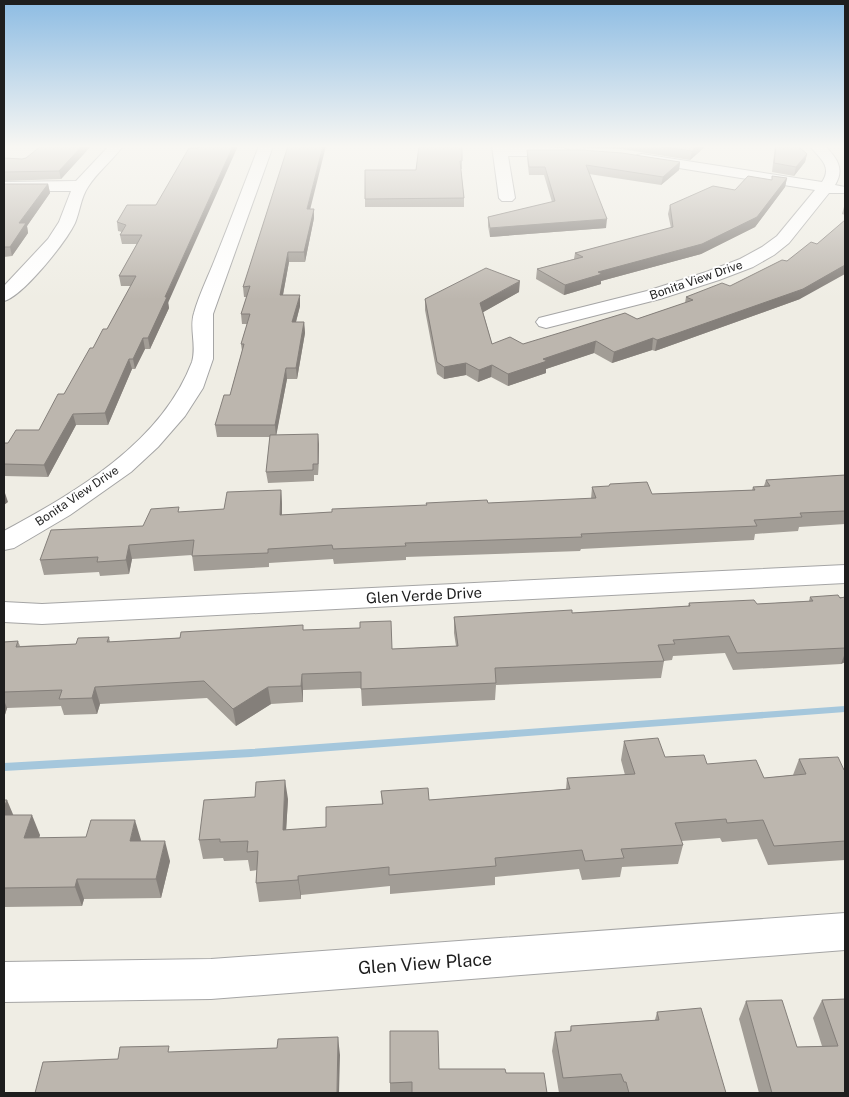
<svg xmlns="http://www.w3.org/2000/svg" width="849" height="1097" font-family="'Public Sans',sans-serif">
<rect width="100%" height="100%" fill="#efede4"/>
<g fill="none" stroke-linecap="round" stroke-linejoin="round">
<!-- stream -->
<path fill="#a5c7dc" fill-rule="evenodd" d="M845 706V712L251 757 4 771V763L251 749Z"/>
<!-- minor casing -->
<g stroke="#a5a5a5" stroke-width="2">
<path id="minor" d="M109 146H123C113 160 97 172 88 187 81 197 80 211 75 223 66 242 23 296 4 301V286L48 239 59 222 71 191H4V182L76 181Z
M259 146H273L213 314V359L203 388 185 416 158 447 131 472 70 515 14 548 4 550V531C76 492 161 443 192 362 197 345 189 328 194 313 199 295 208 277 215 259 230 222 244 184 259 146Z
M492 146 564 148 571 152 564 156H508L515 198 512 201H502L499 198Z
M810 146H825C837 158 845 169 835 185L845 187V193H829L789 243 774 255 753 267 719 280 660 299 546 328 539 326 536 322 539 318 647 291 706 272 740 259 762 247 777 236 815 190 642 162 637 161 635 158 637 155 642 154 822 182C833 166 819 158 810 146Z
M845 565V583L42 624 4 622V602L42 604Z
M845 913V950L211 999 4 1002V962L211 959Z"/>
</g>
<!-- minor -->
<use href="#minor" fill="#fff" fill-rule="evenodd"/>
</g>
<!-- wall -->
<path fill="#a29d96" d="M41 146H91L61 179 4 181V158L22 159 26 158Z
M462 146V169H461L464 198V207H365V199L416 170Z
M538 146H706L690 160 621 149Z
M760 146H798L807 154 805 162 794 176 772 172 775 146 762 147Z
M527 150 680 162 679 170 661 185 589 174 606 228 490 237 488 226V217L552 202 544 175H529L527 158Z
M787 178 785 187 755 227 701 254 601 281V284L564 295 536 279 537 269 574 259 575 253 671 228 668 214 670 205 735 190 771 180Z
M4 184H48L50 193 27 226 28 233 12 256 4 257Z
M845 203V215L842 214Z
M156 205 169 308 150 349H145L135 369H132L108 425H76L48 477 4 476V443H8L39 430 64 394 93 348 107 329 131 286H121L119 276 137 244H122L120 235 122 232 118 231 117 222Z
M310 209 314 218 305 262H289L283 295 300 306 296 322H304L305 333 297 379H287L276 435 319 444 318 475H314V481L268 483 266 472 270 437H217L215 425 230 395 242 351 241 344 247 324H242L241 314 247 297H244L243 287Z
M730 286 800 299 655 351 652 350 612 363 594 353 546 369V373L508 386 491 377 478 382 466 375 444 379 437 374 425 310V299L519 292 483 312 492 344H523L637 319 685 303 686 297Z
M845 475V524L799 527 798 531 755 534 754 540 581 549 580 551 406 557V560L334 564 333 559 269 563V567L194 571 192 555 132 559 129 574 100 576 99 572 44 575 40 560 143 526 180 512 224 509 281 490 282 504V515L488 503 591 499 592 487 652 494 752 490 753 487 764 486 766 480Z
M810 597H845V662L841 664 733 670 725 653 673 656 672 660 664 661 661 678 496 685 495 700 362 706 361 688 303 690V702L271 704 236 726 207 698 100 704 97 714 64 715 61 706 7 708 4 718V642L18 641 20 646 76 644 109 637 110 642 304 630 392 649 456 646 454 633V617L572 613 688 606 689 603 757 604 809 601Z
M624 741 665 757 707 764 764 778 793 775 799 759 845 769V860L768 865 757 839 722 842 720 838 681 841 683 845 678 864 622 867 620 877 582 880 579 869 495 877V885L390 894V886L301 895V899L259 902 256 883 257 870 250 871 248 860 224 861 223 858 203 859 199 840 288 799 286 830 326 827 382 804 381 791 429 800 566 789 567 778 625 775 621 760Z
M4 800 13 815 40 835 39 838 141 840 140 841 170 861 161 898 84 899 82 906 4 907Z
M845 999V1093H759L739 1019 746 1001 797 1047 822 1046 813 1018 822 1000Z
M657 1012 726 1093H559L552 1051 555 1032 570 1031 571 1026 655 1020Z
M439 1069 506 1073 547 1093H390V1083Z"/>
<!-- shaded-wall -->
<path fill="#847f7a" d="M82 146H91L61 179 59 171Z
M233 146H238L168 303 169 308 150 349 148 338 165 297Z
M323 146H326L308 218 307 209Z
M698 146H706L690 160 692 151Z
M807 154 805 162 794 176 796 167Z
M680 162 679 170 661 185 663 177Z
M787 178 785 187 755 227 701 254 601 281V284L564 295 565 285 598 272Z
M48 184 50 193 27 226 28 233 12 256 10 247 19 223Z
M314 209V218L305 262 304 252Z
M607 219 606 228 490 237V228Z
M288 252 289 262 281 305 280 295Z
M845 265V274L800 299 655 351 657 340Z
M520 281 519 292 480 314V303Z
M300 295V306L293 333 292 322Z
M304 322 305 333 297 379 296 368Z
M143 338 145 349 135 369 133 359Z
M653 338 652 350 612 363 614 352Z
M596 341 594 353 546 369V373L508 386V374L543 359Z
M129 359 132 369 108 425 105 413Z
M466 363V375L444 379V367Z
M492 365 491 377 478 382 479 370Z
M286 368 287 379 276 437 275 425Z
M73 414 76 425 48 477 44 465Z
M318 434 319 444 318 475Z
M4 490 8 502 4 505Z
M281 490 282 504V529L280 515Z
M129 545 132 559 129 574 126 560Z
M845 653V662L841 664Z
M302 674 303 690V702L301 686Z
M95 687 100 704 97 714 92 698Z
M268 687 271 704 236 726 233 709Z
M4 700 7 708 4 718Z
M285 780 288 799 285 849 283 830Z
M7 800 15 819 4 822V808Z
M32 815 40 835 32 857 24 838Z
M135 820 141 840 136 861 130 841Z
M165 841 170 861 161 898 156 879Z
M298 876 301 895V899L298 880Z
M77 879 84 899 82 906 75 887Z
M338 1037 340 1055 339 1093H337Z"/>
<!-- building -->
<path fill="#bcb6ae" stroke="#847f7a" d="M41 146H82L59 171 4 172V158L22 159 26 158Z
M199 146H233L165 297H167L148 338H143L133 359H129L105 413 73 414 44 465 4 464V443H8L16 430H39L58 394H64L90 348H93L103 329H107L136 276H119L142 235H120L126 225 117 222 127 205H156L189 148H198Z
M288 146H323L307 209H314L304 252H288L280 295H300L292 322H304L296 368H286L275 425H215L224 395H230L244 344H241L250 314H241L250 286 243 287Z
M419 146H462V161H460L464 198 365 199V170H416Z
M657 146H698L692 151Z
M776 146H798L807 154 796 167 774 163Z
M527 150H581L622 153 680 162 663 177 586 165 607 219 490 228 488 217 555 201 545 167H529Z
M748 176 772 180V176L787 178 757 217 702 244 598 272 602 274 565 285 537 269 583 257 575 253 673 227 670 205 713 186 735 190Z
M4 184H48L19 223H26L10 247H4Z
M845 220V265L803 289 675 334 657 340 653 338 614 352 596 341 543 359 547 361 508 374 492 365 479 370 466 363 444 367 437 362 425 299 486 268 520 281 480 303 492 344 510 337 523 344 625 313 637 319 693 300 686 297 722 283 730 286 782 260 787 261 811 242 817 244Z
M318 434V464H313V470L266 472 270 435Z
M845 475V511L800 513 802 517 754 520 757 526 581 534 582 537 405 543 406 546 333 549 332 545 268 549V553L192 556 194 540 129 545 126 560 97 562 98 557 40 560 51 530 143 526 151 509 179 507 178 512 224 509 227 492 281 490 280 515 332 512V509L427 505 426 503 487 500 488 503 596 498 592 487 609 486 610 484 647 482 652 494 755 490 753 487 770 486 766 480Z
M838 595 840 598 845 597V648L737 653 729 636 673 640 675 644 658 645 664 661 495 668 496 683 361 689V672L302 674 301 686 268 687 233 709 204 681 95 687 92 698 59 699 62 690 4 692V642L18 641 16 647 76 644 78 638 109 637 107 642 180 638 181 632 269 627 303 625V630L360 628V622L391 621 392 649 458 646 454 617 572 610V613L690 606 689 603 754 600 757 604 813 601 810 597Z
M658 738 665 757 704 755 707 764 756 760 764 778 806 774 799 759 838 757 844 770 845 769V841L774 846 763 820 727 823 726 819 675 823 683 845 621 849 624 858 585 861 582 850 495 858 496 866 389 875V867L298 876V880L256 883 258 851 247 852 248 841 220 842V839L199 840 204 800 255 797 256 782 285 780 283 830 326 827V807L383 804 381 791 428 788 429 800 570 789 567 778 635 774 624 741Z
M4 800H7L4 808Z
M4 815H32L24 838 86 837 91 820H135L130 841H165L156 879H77L75 887 4 888Z
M845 999V1093H772L746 1001 782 1000 797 1047 838 1046 822 1000Z
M701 1008 726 1093H629L626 1082H624L621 1074 563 1078 555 1032 571 1031V1026L659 1020 657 1012Z
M390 1031H438L439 1069H505L506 1073H544L547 1093H412V1082L390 1083Z
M338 1037 337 1093H35L43 1062 118 1059 120 1047 169 1046 168 1052 277 1048 278 1039Z"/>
<!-- sky -->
<linearGradient id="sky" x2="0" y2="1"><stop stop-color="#8dbce3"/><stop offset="0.49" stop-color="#f8f7f3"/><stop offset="1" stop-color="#f8f7f3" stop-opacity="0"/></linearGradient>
<rect width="849" height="299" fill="url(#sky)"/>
<g text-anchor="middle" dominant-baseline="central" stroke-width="4" stroke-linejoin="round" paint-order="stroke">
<!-- far-street labels -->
<g font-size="12" fill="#1e1e1e" stroke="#fff">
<text transform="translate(696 280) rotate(-19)">Bonita View Drive</text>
<text transform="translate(77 496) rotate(-34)">Bonita View Drive</text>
</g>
<!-- street labels -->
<g font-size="15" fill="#1e1e1e" stroke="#fff">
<text transform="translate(424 595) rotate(-3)">Glen Verde Drive</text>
</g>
<!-- near-street labels -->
<g font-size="18" fill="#1e1e1e" stroke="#fff">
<text transform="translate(425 963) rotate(-4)">Glen View Place</text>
</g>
</g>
<!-- border -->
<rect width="849" height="1097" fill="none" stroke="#1e1e1e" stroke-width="10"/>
</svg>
